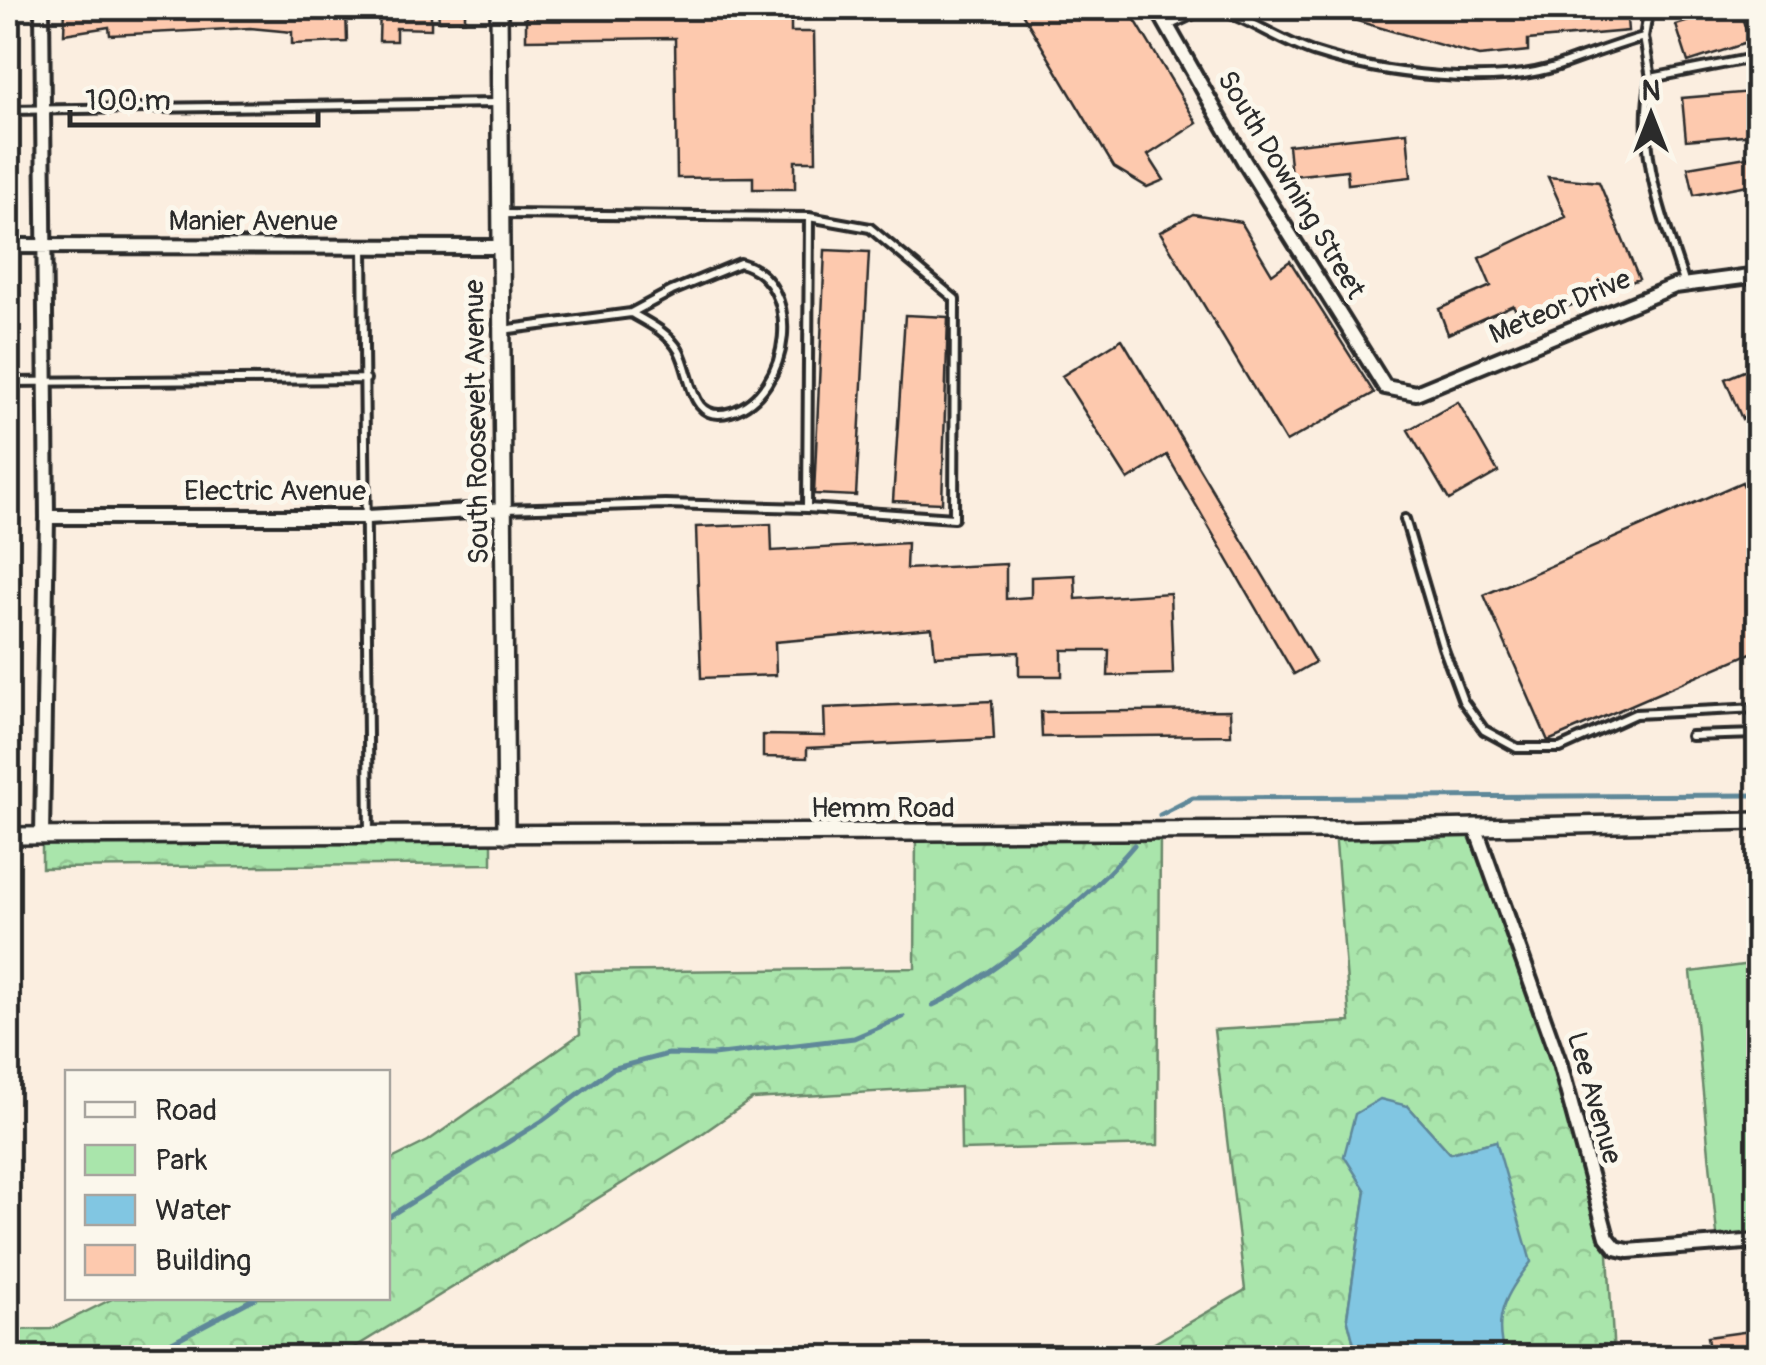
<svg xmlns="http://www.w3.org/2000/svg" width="1766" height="1365" font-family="Pangolin,sans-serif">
<defs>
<pattern id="forest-crowns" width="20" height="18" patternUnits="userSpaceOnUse" patternTransform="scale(2.5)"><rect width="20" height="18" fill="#a9e5ab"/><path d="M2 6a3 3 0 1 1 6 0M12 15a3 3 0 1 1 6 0" fill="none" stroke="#92c593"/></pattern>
</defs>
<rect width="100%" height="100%" fill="#fbeee0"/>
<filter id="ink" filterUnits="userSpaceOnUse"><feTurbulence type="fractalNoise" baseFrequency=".01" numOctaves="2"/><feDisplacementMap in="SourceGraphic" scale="20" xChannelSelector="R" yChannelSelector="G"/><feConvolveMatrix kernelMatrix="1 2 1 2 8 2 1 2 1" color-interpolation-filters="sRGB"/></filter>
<g filter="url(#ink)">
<!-- green -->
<path fill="#a9e5ab" stroke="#6a886b" stroke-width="2.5" d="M1758 963V1241L1718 1244 1691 972Z"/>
<!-- forest -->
<path fill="url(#forest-crowns)" stroke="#6a886b" stroke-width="2.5" d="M1475 826 1560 1064 1607 1237 1614 1357H1505L1497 1333 1505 1294 1496 1141 1450 1153 1408 1106 1366 1191 1347 1317 1355 1348 1345 1358H1129L1245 1290 1214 1030 1350 1022 1335 830Z
M1160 832 1158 1145 961 1150 960 1087 752 1099 696 1138 339 1357H8V1330L51 1329 114 1298H388V1161L428 1141 580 1034 575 972 915 968 916 833Z
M492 835V864L42 868V836Z"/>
<!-- water -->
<path fill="#81c6e2" stroke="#5f8899" stroke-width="2.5" d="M1380 1099 1408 1106 1450 1153 1496 1141 1531 1262C1506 1293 1492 1317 1505 1357H1345L1355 1348 1347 1317 1366 1191 1344 1156 1355 1114Z"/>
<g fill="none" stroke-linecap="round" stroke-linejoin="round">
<!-- stream -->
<path stroke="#5f8899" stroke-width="5" d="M1160 815 1193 798 1758 795
M933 1005C991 978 1092 895 1134 845
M388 1217 542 1121 612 1069 668 1054 713 1055 854 1038 903 1017
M142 1358 255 1298"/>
</g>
<!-- building -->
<path fill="#fdc9ae" stroke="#2b2b2b" stroke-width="2.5" d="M65 8H346L347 42 292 44V32L250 28 110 35 109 27 64 34Z
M380 8 431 13V29L396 28V41H379Z
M438 8H465V20L439 21Z
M526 8H791V32H814L816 161H795V189H753V177L677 178 675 38 526 40Z
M1019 8H1128L1197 123 1148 155 1164 180 1147 187 1114 167Z
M1322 8H1626L1628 31 1528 40V51L1479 56 1322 11Z
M1731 8H1739L1750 42 1688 62 1676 25Z
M1752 92 1755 134 1686 140 1682 98Z
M1407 132 1411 177 1348 184 1347 170 1291 176 1288 145Z
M1758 155V183L1694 195 1688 167Z
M1548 177 1599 182 1639 279 1523 324 1513 305 1448 334 1439 309 1491 286 1479 258 1566 217Z
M1193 214 1241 222 1272 274 1290 261 1374 393 1286 442 1160 232Z
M825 250 869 252 856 496 814 494Z
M905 315 948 317 942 503 893 501Z
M1122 339 1315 662 1294 674 1167 455 1128 480 1062 376Z
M1758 365V412L1742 419 1725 379Z
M1458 402 1498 472 1449 500 1408 430Z
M1742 482 1750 500 1758 496V650L1548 741 1484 595Z
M771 524 772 551 907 543 906 569 1006 564V599L1031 597V577L1075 575 1076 599 1170 593 1173 674 1108 676 1109 650H1062V676H1019V652L935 656 932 628 775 642 776 675 701 678 696 527Z
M992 701 994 739 807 748V758L763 757V735L825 736 824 708Z
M1230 710 1231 735 1042 737 1041 712Z
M1758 1330V1358H1710L1707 1337Z"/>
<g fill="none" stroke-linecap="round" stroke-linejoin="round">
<!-- service casing -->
<g stroke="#2b2b2b" stroke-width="14">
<path id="service" d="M1211 8C1244 15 1281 42 1316 53 1381 74 1492 88 1558 66 1587 56 1614 45 1644 37L1651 78 1758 57
M1168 26 1207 8
M1644 37 1649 8
M1651 78C1636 154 1662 213 1685 285
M8 110 496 103
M504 214 809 217 807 508 665 504 505 509
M363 247 369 835
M502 330 631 313 672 291 740 263C806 281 791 394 731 412 689 425 692 374 679 351 669 333 649 323 631 313
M8 382 366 379
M807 508 954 518 955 299 870 228 809 217
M1405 519 1443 647 1463 701 1484 730 1517 748H1560L1635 714 1758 708
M1691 736 1758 734"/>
</g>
<!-- minor casing -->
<g stroke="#2b2b2b" stroke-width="20">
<path id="minor" d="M1157 8 1244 161 1385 387 1416 393 1675 286 1758 275
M8 246 499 247
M47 517H368L504 509
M1475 826 1560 1064 1607 1237 1616 1248 1628 1251 1758 1241
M42 836 47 517 42 8"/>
</g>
<!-- tertiary casing -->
<g stroke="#2b2b2b" stroke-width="22">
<path id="tertiary" d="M499 8 506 835
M8 836 1335 830 1758 821"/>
</g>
<!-- service -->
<use href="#service" stroke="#fbf7ec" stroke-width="6"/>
<!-- minor -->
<use href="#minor" stroke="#fbf7ec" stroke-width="12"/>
<!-- tertiary -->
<use href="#tertiary" stroke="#fbf7ec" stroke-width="15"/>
</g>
</g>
<g text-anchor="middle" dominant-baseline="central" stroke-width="10" stroke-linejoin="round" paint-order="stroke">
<!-- street labels -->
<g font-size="28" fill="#2b2b2b" stroke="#fbf7ec">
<text transform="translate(1291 185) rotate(59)">South Downing Street</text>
<text x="253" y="221">Manier Avenue</text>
<text transform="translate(1560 307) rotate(-23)">Meteor Drive</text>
<text transform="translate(477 422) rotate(-91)">South Roosevelt Avenue</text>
<text x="275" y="491">Electric Avenue</text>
<text x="883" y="808">Hemm Road</text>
<text transform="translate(1594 1098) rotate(74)">Lee Avenue</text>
</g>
</g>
<!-- margin -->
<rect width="1766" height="1365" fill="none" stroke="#fbf7ec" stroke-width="40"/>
<rect x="20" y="20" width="1726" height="1325" fill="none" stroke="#2b2b2b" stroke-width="4" filter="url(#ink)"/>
<!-- legend -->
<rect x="65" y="1070" width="325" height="230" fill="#fbf7ec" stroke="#a8a59f" stroke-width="2.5"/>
<rect x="85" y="1102" width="50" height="15" fill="#fbf7ec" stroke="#a8a59f" stroke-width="2.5"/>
<text x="155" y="1120" font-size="30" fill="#2b2b2b">Road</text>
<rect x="85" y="1145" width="50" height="30" fill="#a9e5ab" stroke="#a8a59f" stroke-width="2.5"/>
<text x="155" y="1170" font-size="30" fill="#2b2b2b">Park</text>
<rect x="85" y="1195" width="50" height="30" fill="#81c6e2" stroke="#a8a59f" stroke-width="2.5"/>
<text x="155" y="1220" font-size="30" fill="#2b2b2b">Water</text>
<rect x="85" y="1245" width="50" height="30" fill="#fdc9ae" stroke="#a8a59f" stroke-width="2.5"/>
<text x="155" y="1270" font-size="30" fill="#2b2b2b">Building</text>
<!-- north arrow -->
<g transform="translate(1651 115)" stroke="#fbf7ec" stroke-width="8" paint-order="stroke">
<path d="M0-8L18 38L0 25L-18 38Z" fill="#2b2b2b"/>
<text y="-15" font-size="28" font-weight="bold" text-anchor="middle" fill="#2b2b2b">N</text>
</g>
<!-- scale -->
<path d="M70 110v15h248v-15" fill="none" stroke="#2b2b2b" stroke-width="5"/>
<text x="85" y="110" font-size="30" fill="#2b2b2b" stroke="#fbf7ec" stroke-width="8" paint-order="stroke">100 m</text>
</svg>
